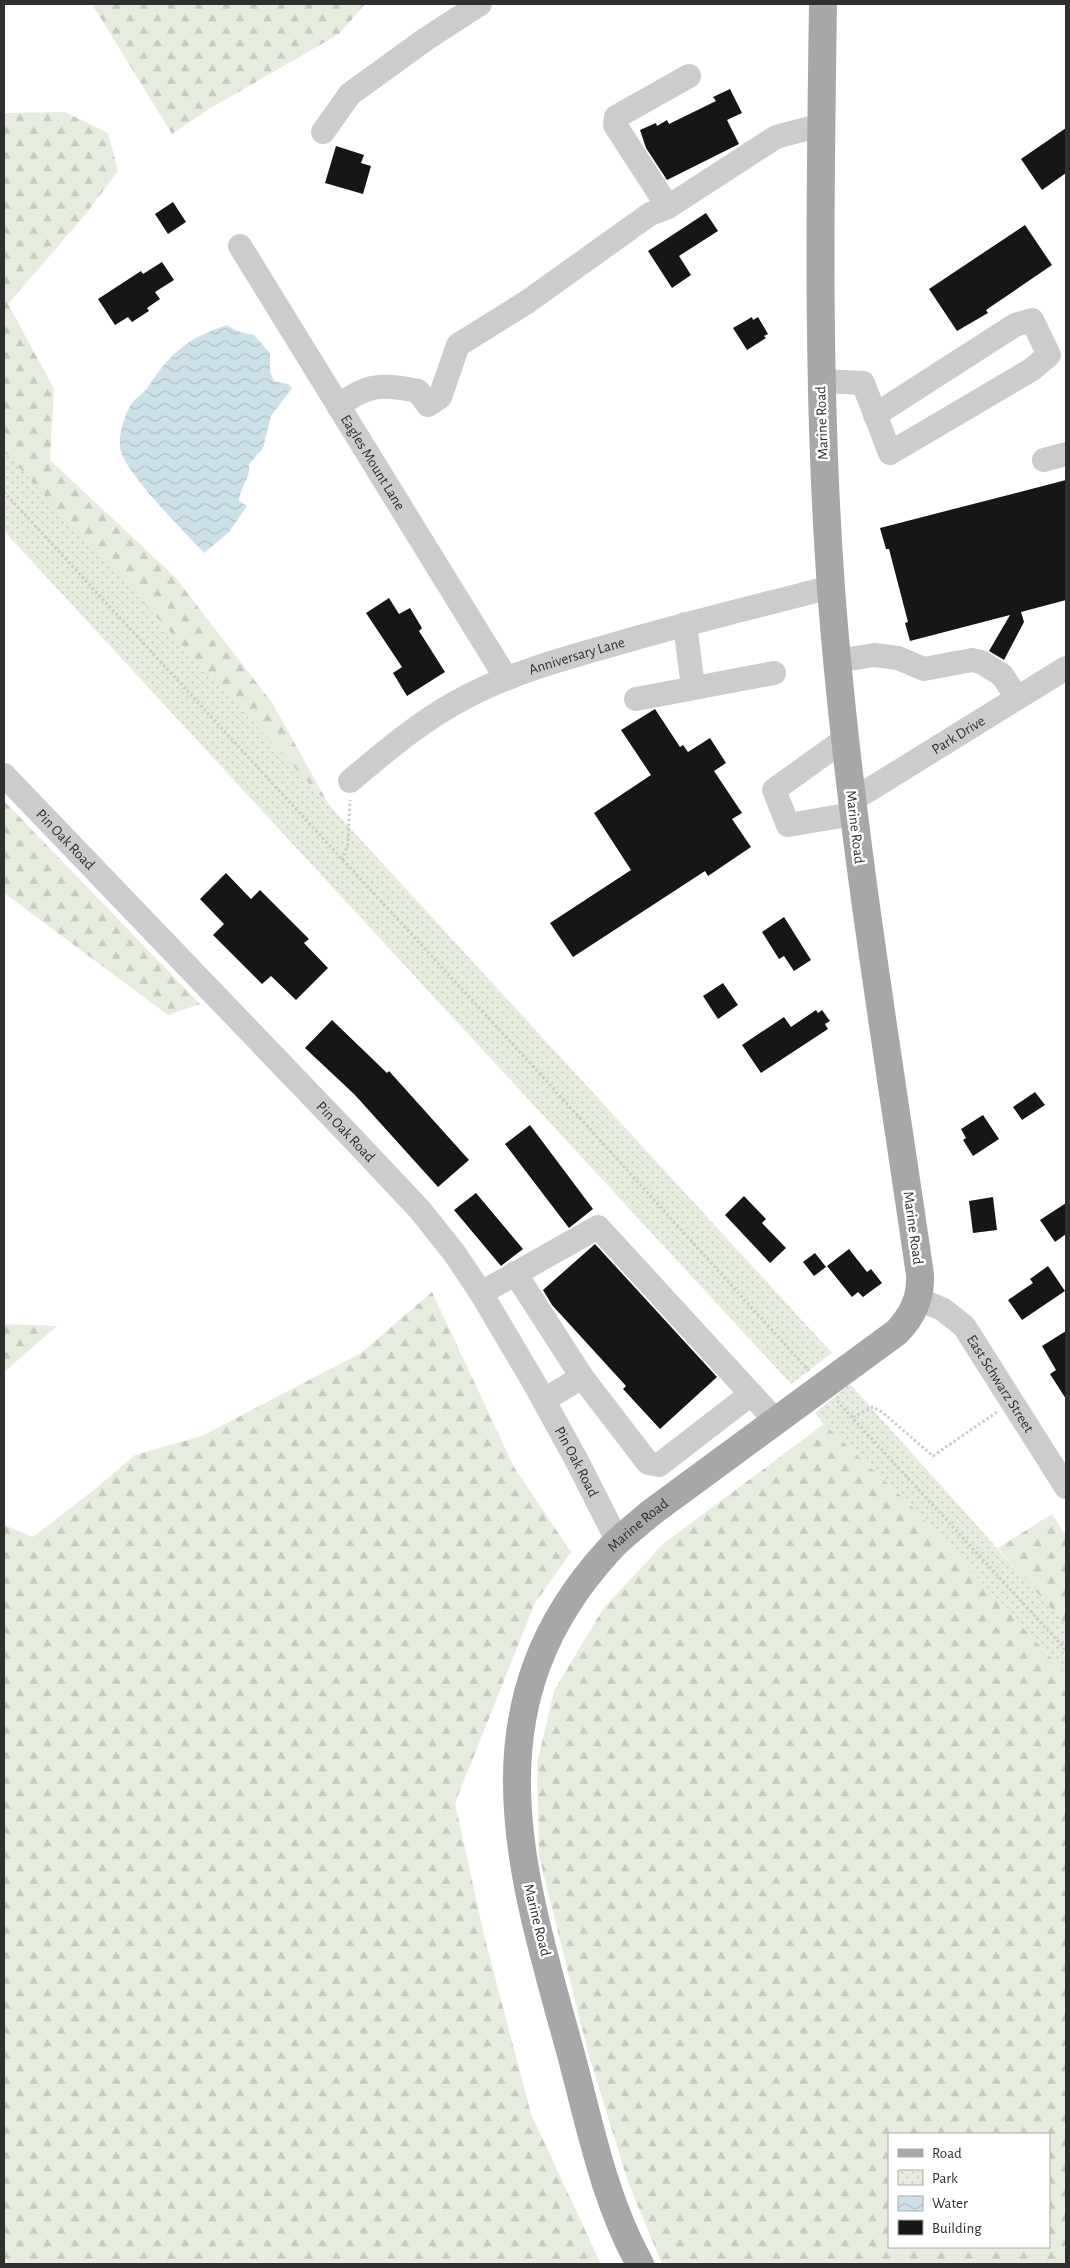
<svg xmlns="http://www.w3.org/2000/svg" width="1070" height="2268" font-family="'Alegreya Sans',sans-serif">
<defs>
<pattern id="forest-firs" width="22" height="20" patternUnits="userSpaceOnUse" patternTransform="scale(1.25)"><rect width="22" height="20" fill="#e6ecde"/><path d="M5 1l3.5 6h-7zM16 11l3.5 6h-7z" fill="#c6cbbf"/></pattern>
<pattern id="park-dots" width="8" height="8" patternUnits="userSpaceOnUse" patternTransform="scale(1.25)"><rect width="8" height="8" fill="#e6ecde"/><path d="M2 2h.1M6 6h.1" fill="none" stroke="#c6cbbf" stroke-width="1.8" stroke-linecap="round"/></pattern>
<pattern id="water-waves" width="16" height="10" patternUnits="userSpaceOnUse" patternTransform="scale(1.25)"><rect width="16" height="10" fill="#cce0ea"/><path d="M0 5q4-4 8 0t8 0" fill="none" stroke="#b0c0c9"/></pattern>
</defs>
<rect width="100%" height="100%" fill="#fff"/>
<!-- forest -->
<path fill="url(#forest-firs)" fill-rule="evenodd" d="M92 4H365L339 34 209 109 172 134Z
M65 112 108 133 118 171 85 215 8 304 54 389 50 460 175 577 273 704 329 805 4 478V113Z
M4 801 200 1004 168 1015 4 893Z
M432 1292 514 1467 571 1552 535 1603 455 1803 484 1935 531 2114 601 2264H4V1525L33 1537 95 1489 135 1455 202 1436 361 1353Z
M4 1324 57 1326 4 1372Z
M824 1424 910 1504 1066 1674V2264H662L628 2182 588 2052 539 1856 537 1764 554 1691 603 1609 663 1544ZM889 2134H1049V2247H889Z
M1052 1514 1066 1536V1627L998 1548Z"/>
<!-- park -->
<path fill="url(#park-dots)" d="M4 451 832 1353 791 1384 4 531Z
M850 1384 1066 1625V1674L910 1504 824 1424 815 1413Z"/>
<!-- water -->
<path fill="url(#water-waves)" d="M227 325 237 331 254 335 270 353V372L274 381 288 384 292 388 271 416 263 448 249 464C251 479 240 486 239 501L247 506 229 532 204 553C187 534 120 469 120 446 119 433 124 417 130 406 134 398 144 394 148 387 171 352 188 338 227 325Z"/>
<!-- building -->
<path fill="#161616" d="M730 89 742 113 727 120 739 144 667 180 646 148 640 130 656 123 657 126 667 120 669 124 716 101 713 97Z
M1066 128V173L1042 190 1021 159Z
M336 146 364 155 361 163 371 166 363 194 325 183Z
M173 202 186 222 168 234 155 214Z
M706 213 718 231 679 256 691 275 672 288 648 251Z
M1025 225 1052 265 986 310 988 313 957 331 929 289Z
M162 262 174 280 155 292 160 299 147 308 149 311 132 322 128 317 115 325 98 299 141 271 143 274Z
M752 317 753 320 758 317 768 334 764 336 766 338 747 350 733 328Z
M1066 480V600L1021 612 1024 622 1004 660 989 651 1010 615 910 641 905 623 908 622 889 549H886L880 528Z
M389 598 399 614 410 608 422 628 419 631 445 672 407 696 393 673 402 667 366 613Z
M655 709 680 747 683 745 688 752 710 738 726 763 714 771 742 813 732 819 751 847 708 876 705 871 573 957 550 923 631 870 594 813 651 775 621 730Z
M226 873 251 899 260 890 309 939 304 943 328 968 296 1000 271 976 262 984 213 935 224 924 200 899Z
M784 917 811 960 794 971 784 956 779 959 762 932Z
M723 983 738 1005 718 1019 703 996Z
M816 1010 818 1013 822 1010 830 1021 825 1024 828 1029 761 1073 742 1045 784 1017 791 1027Z
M332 1020 387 1073 389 1071 469 1160 438 1187 355 1095 305 1048Z
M1035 1092 1045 1105 1022 1120 1013 1107Z
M983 1115 999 1139 973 1156 963 1140 966 1138 961 1129Z
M530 1125 593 1209 569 1228 505 1144Z
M476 1193 523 1249 501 1266 454 1210Z
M744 1196 766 1219 762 1223 786 1248 770 1263 725 1215Z
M993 1197 997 1230 973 1233 969 1201Z
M1066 1203V1234L1055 1242 1040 1220Z
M595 1244 717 1377 660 1429 623 1389 626 1386 552 1305 543 1290Z
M849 1249 867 1272 871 1269 882 1283 863 1297 858 1292 852 1297 827 1266Z
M815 1253 826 1267 814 1276 803 1262Z
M1048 1266 1065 1291 1022 1320 1008 1300 1033 1283 1030 1279Z
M1066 1331V1399L1050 1374 1056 1370 1042 1346Z"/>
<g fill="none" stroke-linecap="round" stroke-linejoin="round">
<!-- path -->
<path stroke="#ccc" stroke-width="3" stroke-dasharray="2.5 2.5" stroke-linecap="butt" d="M4 492 530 1063 809 1371
M342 860 348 844 350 800
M837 1401 1066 1650
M853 1417 873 1407 882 1412 933 1456 997 1412"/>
<!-- minor -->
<g stroke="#ccc" stroke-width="24">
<path d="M323 132 350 94 426 39 480 4"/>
<path d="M668 207 615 125 616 117 689 76"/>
<path id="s1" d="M240 246 506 678"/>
<path d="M821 381 863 383 890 453 1031 370 1049 355 1032 320 1015 325 875 415"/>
<path d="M339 407C365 383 384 384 418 391L428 405 440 397 458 345 527 302 650 214 668 207 776 137 821 125"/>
<path d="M1044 460 1066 454"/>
<path d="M685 624 693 688"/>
<path d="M837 661 874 655 898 658 924 669 972 660 981 662 1002 675 1017 698"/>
<path d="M636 699 774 673"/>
<path d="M845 739 774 790 788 825 853 814"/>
<path id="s2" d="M4 775 356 1142 420 1210 455 1254 481 1293 533 1381 577 1461 618 1542"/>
<path id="s3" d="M350 781C387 750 423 719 466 697 512 673 562 659 612 645 684 624 758 606 831 587"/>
<path id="s4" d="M851 801 1066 668"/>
<path d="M515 1273 582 1377 648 1463 659 1465 751 1394"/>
<path d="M481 1293 598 1227 776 1421"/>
<path id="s5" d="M918 1299 942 1309 964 1326 1066 1487"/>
<path d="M544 1400 582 1377"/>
</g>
<!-- major -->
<path stroke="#a7a7a7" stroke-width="28" id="s6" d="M640 2264C603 2198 589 2120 569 2047 519 1867 467 1705 609 1550 622 1536 638 1524 652 1512L897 1332C913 1315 921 1298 920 1275 887 1046 848 818 831 588 817 393 820 199 823 4"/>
</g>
<g text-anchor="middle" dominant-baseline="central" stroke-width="5" stroke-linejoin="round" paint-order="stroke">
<!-- street labels -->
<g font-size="15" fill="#2f2f2f" stroke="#fff">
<text transform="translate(822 423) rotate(-92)">Marine Road</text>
<text stroke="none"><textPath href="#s1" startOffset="254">Eagles Mount Lane</textPath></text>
<text stroke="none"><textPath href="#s3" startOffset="262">Anniversary Lane</textPath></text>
<text stroke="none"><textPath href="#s4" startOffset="126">Park Drive</textPath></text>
<text transform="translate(855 827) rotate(83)">Marine Road</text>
<text stroke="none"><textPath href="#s2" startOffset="89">Pin Oak Road</textPath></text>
<text stroke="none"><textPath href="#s2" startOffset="494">Pin Oak Road</textPath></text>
<text transform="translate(913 1228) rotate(82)">Marine Road</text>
<text stroke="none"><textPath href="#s5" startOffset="122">East Schwarz Street</textPath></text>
<text stroke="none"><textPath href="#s2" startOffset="899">Pin Oak Road</textPath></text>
<text stroke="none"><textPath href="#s6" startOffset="794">Marine Road</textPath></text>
<text transform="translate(537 1920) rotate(76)">Marine Road</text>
</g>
</g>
<!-- border -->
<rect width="1070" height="2268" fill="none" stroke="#2f2f2f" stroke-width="10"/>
<!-- legend -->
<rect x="888" y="2133" width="162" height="115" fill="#ffffff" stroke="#acacac"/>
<rect x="898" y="2149" width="25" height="8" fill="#a7a7a7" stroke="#acacac"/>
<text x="932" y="2158" font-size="15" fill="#2f2f2f">Road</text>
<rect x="898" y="2170" width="25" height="15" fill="url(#park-dots)" stroke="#acacac"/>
<text x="932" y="2183" font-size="15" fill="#2f2f2f">Park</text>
<rect x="898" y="2196" width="25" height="15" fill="url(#water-waves)" stroke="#acacac"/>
<text x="932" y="2208" font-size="15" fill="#2f2f2f">Water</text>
<rect x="898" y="2220" width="25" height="15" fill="#161616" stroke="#acacac"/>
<text x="932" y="2233" font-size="15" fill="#2f2f2f">Building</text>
</svg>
